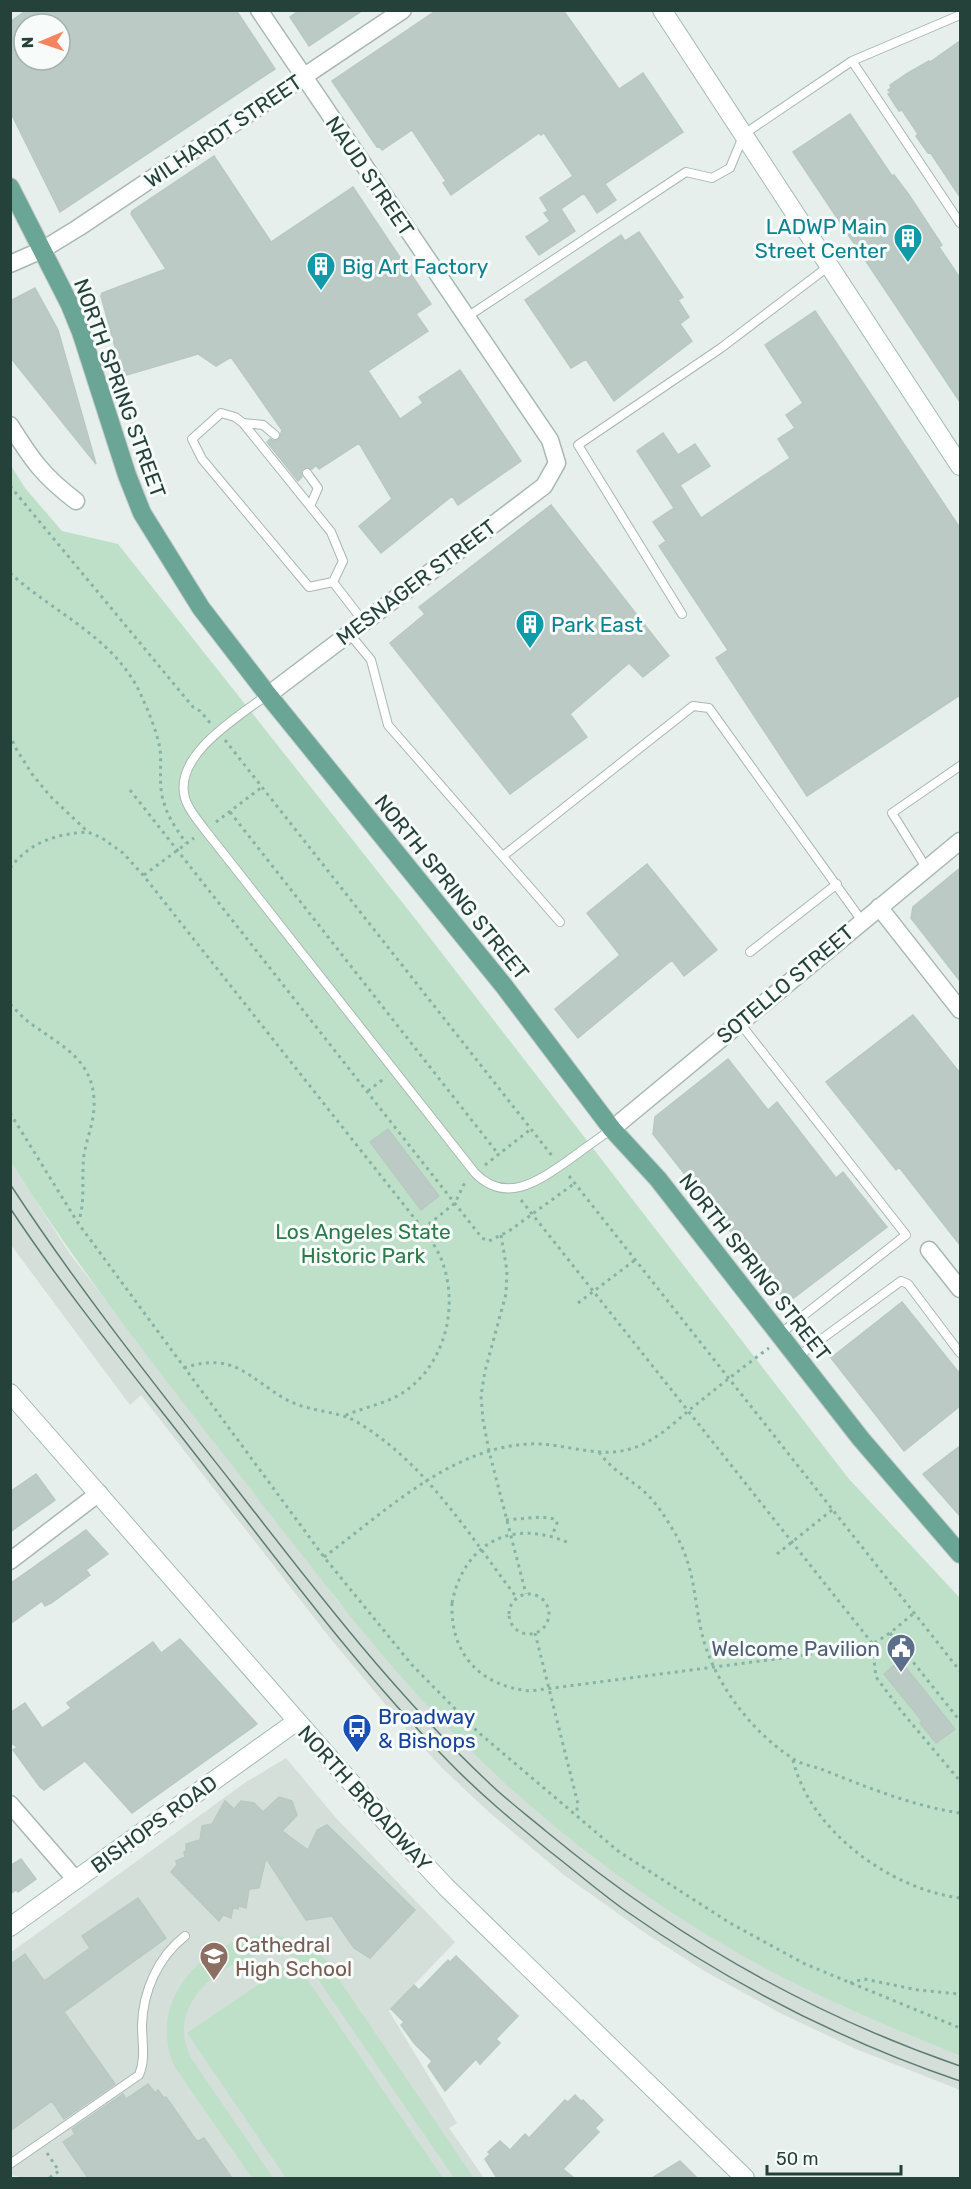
<svg xmlns="http://www.w3.org/2000/svg" width="971" height="2189" font-family="Rubik,sans-serif">
<rect width="100%" height="100%" fill="#e6efeb"/>
<!-- built -->
<path fill="#d4dfda" d="M10 1161 70 1254 340 1604 464 1744 539 1813 621 1877 840 2005 960 2056V2090L856 2049 782 2014 706 1972 648 1935 564 1875 490 1813 443 1769 406 1729 330 1638 141 1395 130 1405 11 1245Z
M286 1758 336 1818 455 1942 389 2011 457 2123 449 2128 484 2178H25L11 2175 10 1953 246 1782Z"/>
<!-- green -->
<path fill="#bfe0c8" d="M10 464 25 488 62 531 118 544 417 921 849 1479 960 1598V2056C905 2033 850 2011 796 1984 677 1925 557 1838 463 1743 380 1660 310 1565 238 1473 160 1373 82 1274 14 1167L10 1161Z
M274 1935 304 1942 325 1959 474 2178H454L313 1972C306 1965 300 1958 291 1956 248 1943 183 1985 184 2031 184 2041 187 2049 191 2058L273 2178H252L176 2069C148 2013 187 1957 242 1939 252 1936 264 1936 274 1935Z
M294 1960 443 2178H286L187 2033Z"/>
<!-- building -->
<path fill="#bbcac4" stroke="#b8c9c2" stroke-width="1.5" fill-rule="evenodd" d="M27 10H236L275 69 60 212 10 111V22ZM24 24H60V60H24Z
M300 10H363L309 46 290 17Z
M437 10H563L619 89 643 73 683 132 605 184 616 200 597 213 584 193 561 209 575 231 539 255 526 237 550 221 544 213 548 211 540 198 573 176 544 133 541 135 539 133 451 195 443 183 446 181 412 130 382 150 379 146 377 147 332 81Z
M960 41V197L930 152 928 153 916 136 918 134 902 110 899 111 888 94 891 93 888 90 891 88 890 85 908 73 929 61 930 62Z
M850 114 892 176 894 175 909 195 942 245 939 247 960 278V402L793 152Z
M214 156 271 242 353 187 431 304 416 314 428 331 368 371 400 419 423 403 419 397 460 370 521 461 458 505 452 496 381 553 359 526 392 499 359 443 319 469 316 465 312 469 304 468 301 471 302 477 298 481 267 442 270 439 274 441 279 439 282 430 231 357 216 366 198 354 123 376 101 296 102 293 166 269 131 214 132 211Z
M639 232 683 297 678 300 689 317 680 324 692 341 614 401 586 359 571 368 525 300 621 235 625 241Z
M35 288 58 330 96 464 10 357V301Z
M815 311 960 528V695L807 796 716 658 728 650 659 546 666 541 653 522 674 508 637 451 663 433 678 455 695 444 710 466 680 485 701 518 790 458 778 439 795 428 786 415 803 403 765 345Z
M551 505 669 656 643 677 629 663 570 714 587 737 510 794 390 643 425 614 419 607Z
M647 864 717 950 684 976 672 960 578 1038 555 1009 620 955 587 913Z
M960 868V981L911 918 913 907Z
M913 1015 960 1073V1245L899 1167 896 1170 826 1082Z
M728 1059 768 1110 777 1102 836 1178 843 1172 887 1227 787 1303 653 1134 655 1117Z
M388 1129 439 1196 421 1210 370 1142Z
M902 1302 960 1374V1406L904 1451 831 1358Z
M960 1446V1516L923 1474Z
M36 1474 55 1500 10 1532V1492Z
M86 1530 108 1554 86 1570 90 1575 51 1603 45 1606 42 1601 10 1624V1584Z
M180 1639 257 1724 132 1813 85 1761 44 1790 40 1787 13 1750 17 1747 10 1742V1713L25 1703 42 1728 71 1708 67 1703 153 1642 161 1653Z
M900 1660 955 1729 936 1743 920 1723 922 1721 884 1674Z
M279 1797 292 1801 297 1815 282 1831 308 1850 317 1830 327 1825 415 1910 370 1958 354 1948 332 1916 306 1920 266 1858 259 1888 249 1889 246 1908 239 1906 238 1909 233 1908 231 1918 223 1915 219 1921 171 1872 177 1865 176 1861 185 1857 184 1852 186 1851V1844L200 1840 202 1826 212 1824 225 1801 234 1809 241 1801 254 1803 263 1812Z
M21 1859 36 1879 18 1892 16 1890 10 1894V1866Z
M138 1898 166 1938 64 2012 115 2084 64 2119 52 2101 10 2131V1965L25 1954 44 1981 90 1948 82 1936Z
M456 1956 518 2016 496 2039 500 2043 480 2064 476 2059 445 2091 428 2066 432 2061 414 2043 401 2025 404 2022 391 2009 414 1985 419 1990 448 1960 450 1962Z
M148 2084 155 2093 158 2090 164 2098 166 2097 196 2140 199 2141 204 2138 232 2178H88L63 2142 75 2134 72 2129 123 2094 126 2099Z
M575 2095 582 2102 583 2100 603 2120 595 2128 599 2132 563 2169 574 2178H497L485 2159 490 2154 488 2152 500 2141 510 2150 525 2134 529 2138 565 2100 568 2102Z
M680 2161 697 2178H652Z"/>
<g fill="none" stroke-linecap="round" stroke-linejoin="round">
<!-- lane casing -->
<g stroke="#a8b8b2" stroke-width="10">
<path id="lane" d="M852 61 960 223
M467 317 686 172 712 178 730 168 744 134 852 61 960 15
M221 413 235 417 243 423 331 532 343 561 333 582 309 587 202 459 192 439Z
M243 423 263 425 275 435
M307 473 318 488 311 504
M333 582 363 621
M682 614 578 445 721 348 829 266
M348 632 371 660 388 725 560 922
M267 695C238 717 173 755 185 798 188 810 198 820 205 830L475 1173C505 1204 537 1182 566 1162 581 1151 596 1140 612 1129
M503 856 693 706 709 708 862 921
M927 869 892 813 960 766
M750 952 837 884
M739 1022 906 1235 780 1334
M797 1357 901 1281 908 1284 960 1353
M10 2164 139 2075C146 2059 142 2042 142 2025 143 1991 158 1957 185 1936"/>
</g>
<!-- street casing -->
<g stroke="#a8b8b2" stroke-width="19">
<path id="street" d="M259 10 550 440 557 463 544 486 268 695
M10 264 42 250 78 228 403 10
M10 425C32 460 43 476 76 501
M879 907 960 1010
M612 1129 960 841
M929 1250 960 1289
M10 1561 99 1493
M10 1804 76 1880"/>
</g>
<!-- secondary casing -->
<g stroke="#a4bbb3" stroke-width="20">
<path id="secondary" d="M662 10 960 466
M10 1393 397 1835 446 1887 745 2178
M10 1927 297 1721"/>
</g>
<!-- primary casing -->
<g stroke="#c2cac8" stroke-width="20">
<path id="primary" d="M10 187 70 305 81 332 127 475 142 513 201 608 268 695 504 986 612 1129 658 1179 861 1439 960 1554"/>
</g>
<!-- path -->
<path stroke="#86b3a5" stroke-width="3" stroke-dasharray="3 4.5" stroke-linecap="butt" d="M10 486 193 707 200 711 211 724
M10 573C55 614 116 638 142 697 149 713 157 732 160 749 162 767 158 786 164 803 168 818 178 831 186 843
M10 734 15 747 32 774 50 796 88 832 102 838 123 853 143 875 423 1229C429 1238 436 1247 440 1256 460 1302 447 1363 404 1392 386 1404 364 1407 344 1416
M225 740 553 1157
M130 790 482 1238 489 1241 509 1231 575 1183
M230 812 499 1155
M216 822 262 787
M10 868C30 842 56 834 87 832
M144 875 194 838
M10 1004C17 1011 23 1018 30 1023 60 1045 93 1059 94 1101 95 1120 87 1137 84 1155 81 1178 86 1202 78 1223
M368 1091 386 1077
M10 1113 78 1223 324 1557 412 1665 478 1732 618 1851 730 1923 805 1964 960 2028
M485 1165 531 1129
M569 1176 960 1671
M521 1200 872 1643 876 1677 902 1712 960 1781
M423 1229 455 1203 466 1180
M501 1235 507 1271 506 1294 485 1371 481 1396 483 1420 489 1451 526 1594
M578 1303 635 1260
M184 1368C235 1351 248 1378 287 1400 309 1412 336 1410 357 1422 426 1463 469 1535 517 1598
M599 1452C610 1468 625 1476 640 1488 655 1500 666 1518 676 1535 698 1574 693 1609 706 1648 721 1691 754 1733 792 1758 800 1764 812 1766 821 1769 866 1787 913 1806 960 1813
M506 1520 541 1517 555 1519 557 1523 552 1536
M777 1554 832 1510
M324 1557C385 1512 450 1448 529 1444 563 1442 599 1460 633 1448 656 1441 675 1422 693 1407 718 1387 743 1367 769 1348
M509 1614a20 20 0 1 1 40 0a20 20 0 1 1-40 0Z
M452 1603C450 1654 480 1686 530 1691L868 1647 890 1633 914 1613
M535 1633 578 1804 576 1815
M890 1633 960 1721
M793 1760C810 1831 890 1889 960 1898
M850 1983 864 1979 918 1990 960 1994
M47 2153 59 2171 49 2178"/>
<!-- lane -->
<use href="#lane" stroke="#fff" stroke-width="8"/>
<!-- street -->
<use href="#street" stroke="#fff" stroke-width="16"/>
<!-- secondary -->
<use href="#secondary" stroke="#fff" stroke-width="18"/>
<!-- primary -->
<use href="#primary" stroke="#6aa596" stroke-width="18"/>
<!-- tram -->
<path stroke="#5f7d75" stroke-width="1.5" d="M10 1184C78 1288 155 1385 232 1483 312 1586 391 1690 486 1780 505 1799 527 1815 547 1832 670 1934 809 2014 960 2066
M10 1208C71 1300 142 1385 209 1472 286 1571 361 1673 449 1762 480 1794 514 1822 548 1850 574 1870 599 1892 626 1911 729 1983 842 2041 960 2081"/>
<!-- path-bridge -->
<path stroke="#86b3a5" stroke-width="3" stroke-dasharray="3 4.5" stroke-linecap="butt" d="M452 1603C464 1542 513 1518 569 1543"/>
</g>
<!-- icons -->
<defs>
<g id="building-pin" transform="scale(1.5)"><path d="M0 17L-7.5 6A9.5 9.5 0 1 1 7.5 6Z" fill="#0f9aa8" stroke="#f7fbf9"/><path d="M-4-6H4V6H1V3H-1V6H-4ZM-2.5-4.3h1.7v1.8h-1.7ZM.8-4.3h1.7v1.8H.8ZM-2.5-1h1.7V.8h-1.7ZM.8-1h1.7V.8H.8Z" fill="#fff"/></g>
<g id="civic-pin" transform="scale(1.5)"><path d="M0 17L-7.5 6A9.5 9.5 0 1 1 7.5 6Z" fill="#5c6f8a" stroke="#f7fbf9"/><path d="M-.6-6.5H3V-4.5H.6V-3L4-1V1h2V6H-6V1h2V-1L-.6-3ZM-1.2 2.5V6h2.4V2.5Z" fill="#fff"/></g>
<g id="bus-pin" transform="scale(1.5)"><path d="M0 17L-7.5 6A9.5 9.5 0 1 1 7.5 6Z" fill="#1a4fb4" stroke="#f7fbf9"/><path d="M-5-6H5V4H4V6H2V4H-2V6H-4V4H-5ZM-3.5-4V0h7V-4ZM-3.5 1.2v1.5H-2V1.2ZM2 1.2v1.5H3.5V1.2Z" fill="#fff"/></g>
<g id="school-pin" transform="scale(1.5)"><path d="M0 17L-7.5 6A9.5 9.5 0 1 1 7.5 6Z" fill="#8d6e63" stroke="#f7fbf9"/><path d="M0-5L7-2L0 1L-7-2ZM-4 1L0 2.5L4 1V4Q0 6-4 4Z" fill="#fff"/></g>
</defs>
<g fill-rule="evenodd">
<use href="#building-pin" x="908" y="238"/>
<use href="#building-pin" x="321" y="266"/>
<use href="#building-pin" x="530" y="624"/>
<use href="#civic-pin" x="901" y="1648"/>
<use href="#bus-pin" x="357" y="1728"/>
<use href="#school-pin" x="214" y="1956"/>
</g>
<g text-anchor="middle" dominant-baseline="central" stroke-width="6" stroke-linejoin="round" paint-order="stroke">
<!-- street labels -->
<g font-size="21" fill="#24423a" stroke="#f7fbf9">
<text transform="translate(223 131) rotate(-34)">WILHARDT STREET</text>
<text transform="translate(370 176) rotate(56)">NAUD STREET</text>
<text transform="translate(120 388) rotate(70)">NORTH SPRING STREET</text>
<text transform="translate(416 582) rotate(-37)">MESNAGER STREET</text>
<text transform="translate(452 887) rotate(51)">NORTH SPRING STREET</text>
<text transform="translate(785 984) rotate(-40)">SOTELLO STREET</text>
<text transform="translate(755 1267) rotate(52)">NORTH SPRING STREET</text>
<text transform="translate(365 1798) rotate(48)">NORTH BROADWAY</text>
<text transform="translate(154 1824) rotate(-36)">BISHOPS ROAD</text>
</g>
<!-- culture labels -->
<g font-size="21" fill="#0d838f" stroke="#f7fbf9" text-anchor="start">
<text x="887" y="226" text-anchor="end">LADWP Main<tspan x="887" dy="24">Street Center</tspan></text>
<text x="342" y="266">Big Art Factory</text>
<text x="551" y="624">Park East</text>
</g>
<!-- park labels -->
<g font-size="21" fill="#2d7a4b" stroke="#f7fbf9">
<text x="363" y="1231">Los Angeles State<tspan x="363" dy="24">Historic Park</tspan></text>
</g>
<!-- service labels -->
<g font-size="21" fill="#4e5e75" stroke="#f7fbf9" text-anchor="end">
<text x="880" y="1648">Welcome Pavilion</text>
</g>
<!-- transit labels -->
<g font-size="21" fill="#164399" stroke="#f7fbf9" text-anchor="start">
<text x="378" y="1716">Broadway<tspan x="378" dy="24">&amp; Bishops</tspan></text>
</g>
<!-- education labels -->
<g font-size="21" fill="#785e54" stroke="#f7fbf9" text-anchor="start">
<text x="235" y="1944">Cathedral<tspan x="235" dy="24">High School</tspan></text>
</g>
</g>
<!-- border -->
<rect width="971" height="2189" fill="none" stroke="#24423a" stroke-width="24"/>
<!-- north arrow -->
<g transform="translate(42 42) rotate(268)"><circle r="28" fill="#f7fbf9" stroke="#a3b1ad" stroke-width="1.5"/>
<path d="M0-4.5L10 22L0 15L-10 22Z" fill="#f4845f"/>
<text y="-9" font-size="16" font-weight="bold" text-anchor="middle" fill="#24423a">N</text>
</g>
<!-- scale -->
<path d="M767 2165v9h134v-9" fill="none" stroke="#24423a" stroke-width="3"/>
<text x="776" y="2165" font-size="18" fill="#24423a" stroke="#f7fbf9" stroke-width="4.5" paint-order="stroke">50 m</text>
</svg>
